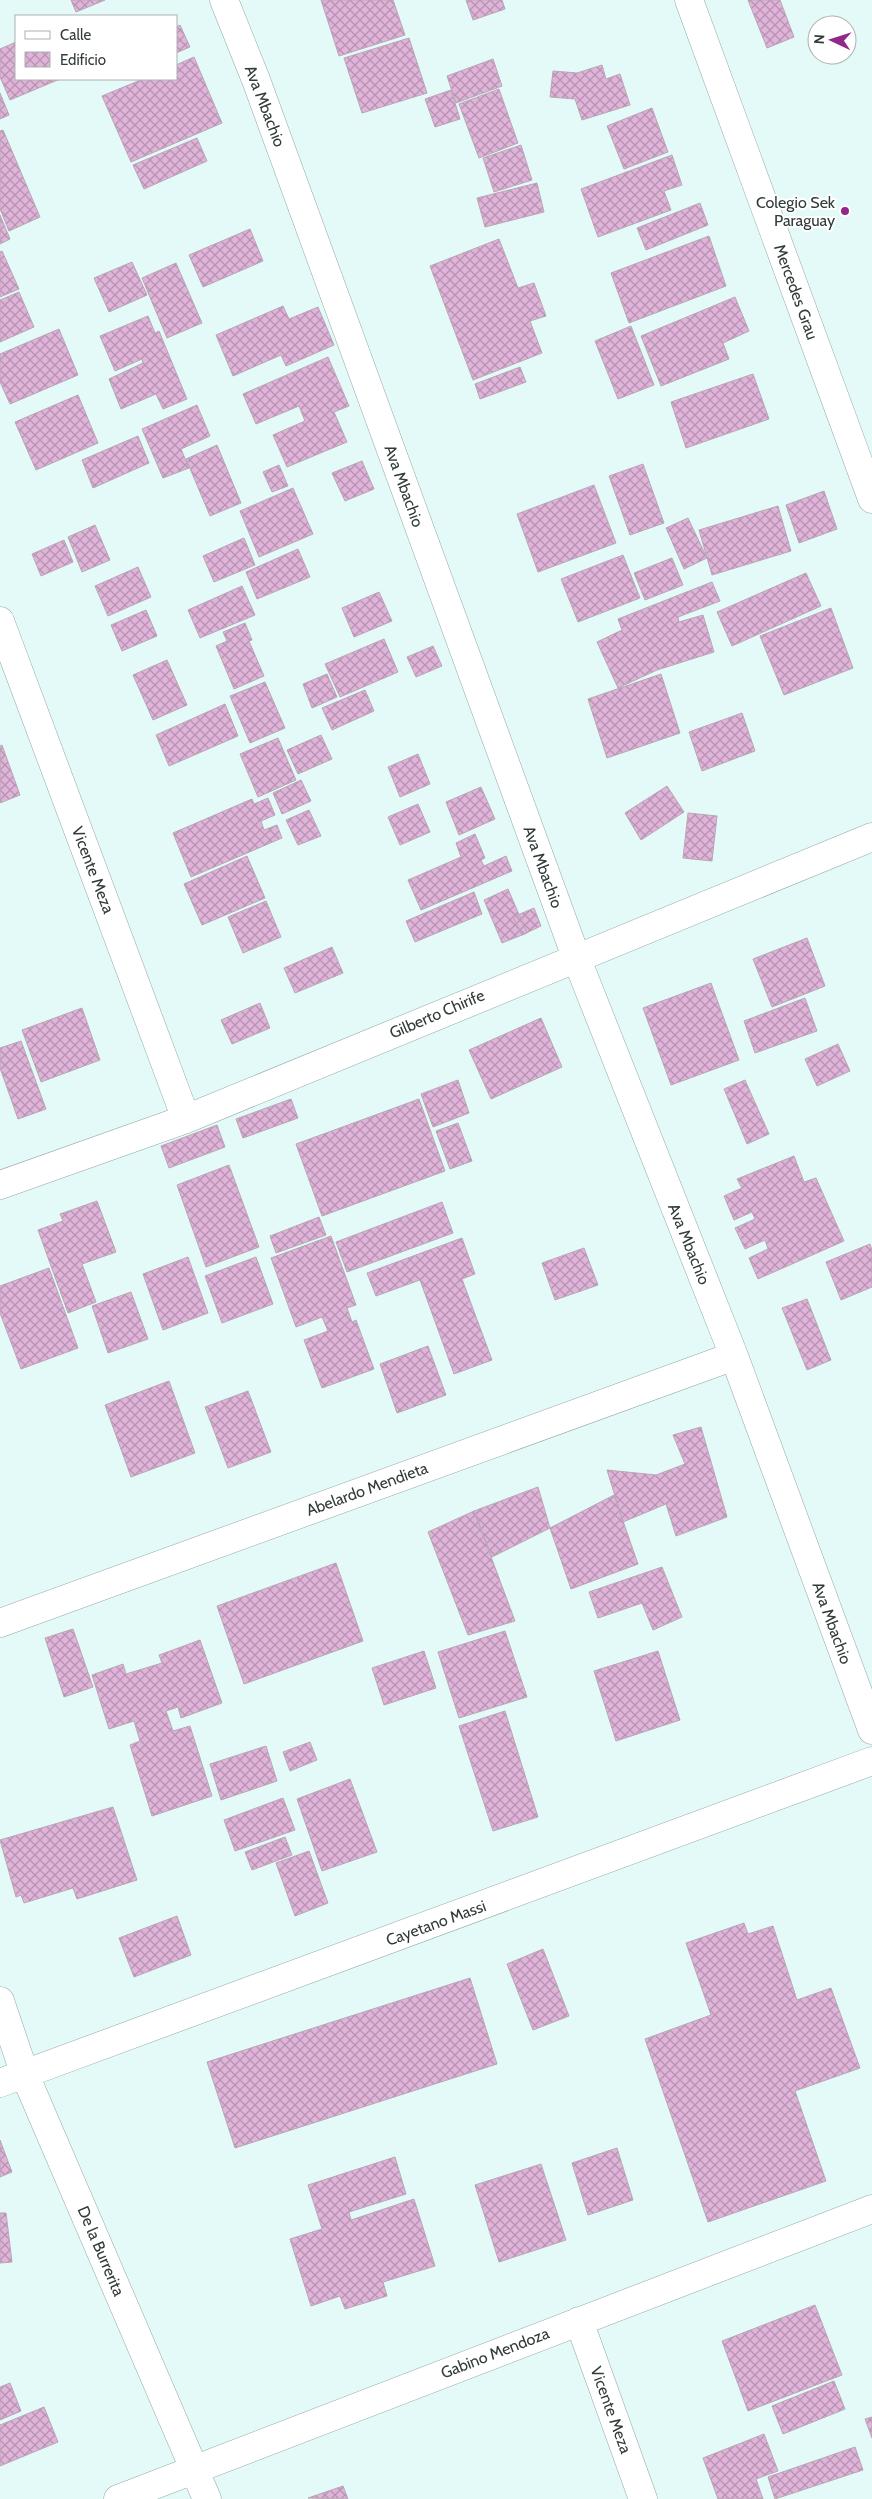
<svg xmlns="http://www.w3.org/2000/svg" width="872" height="2499" font-family="Cabin,sans-serif">
<defs>
<pattern id="building-cross-hatch" width="8" height="8" patternUnits="userSpaceOnUse" patternTransform="scale(1.25)"><rect width="8" height="8" fill="#e0b3d9"/><path d="M0 0l8 8M0 8l8-8" fill="none" stroke="#b693b1"/></pattern>
</defs>
<rect width="100%" height="100%" fill="#e3faf8"/>
<!-- building -->
<path fill="url(#building-cross-hatch)" stroke="#b7a8b4" d="M71 0H105L76 12Z
M321 0H393L405 35 339 56Z
M466 0H502L505 9 473 20Z
M748 0H780L794 37 767 48Z
M180 25 190 47 176 53V27Z
M409 38 427 93 362 113 344 58Z
M16 42V79H60L10 100 0 77V49Z
M194 57 222 123 131 162 102 96 143 79H176V65Z
M493 59 502 86 456 103 447 76Z
M602 65 606 79 620 74 630 105 582 120 575 99 550 97 553 71 577 73Z
M499 89 518 143 479 158 459 104Z
M451 90 460 119 435 127 425 99Z
M0 93 9 115 0 119Z
M652 108 668 152 624 169 607 126Z
M3 130 40 217 9 231 0 209V131Z
M197 138 207 161 144 189 133 165Z
M521 145 532 180 494 192 483 158Z
M672 155 682 185 664 191 671 210 598 237 581 189Z
M537 183 544 212 485 227 477 198Z
M700 203 708 225 646 250 637 228Z
M0 215 10 239 0 244Z
M250 229 263 261 203 287 189 255Z
M709 236 726 286 629 323 611 273Z
M499 239 518 288 534 283 546 316 530 321 542 353 473 380 430 266Z
M2 251 19 289 0 297V252Z
M132 262 147 295 109 312 94 278Z
M176 263 202 323 167 338 142 278Z
M19 292 34 327 0 342V300Z
M735 297 749 331 723 343 729 359 661 386 641 336Z
M283 306 289 319 318 307 334 345 286 366 281 355 233 376 216 335Z
M148 316 155 333 159 331 187 399 163 409 156 394 121 409 109 379 143 363 142 359 115 371 100 336Z
M631 326 654 385 618 399 595 341Z
M59 329 78 375 10 404 0 382V354Z
M328 357 349 406 334 412 347 442 287 467 273 435 305 421 299 406 256 424 243 394Z
M520 367 526 382 480 399 475 384Z
M753 374 769 419 686 448 671 402Z
M78 395 98 443 36 470 15 422Z
M197 405 210 436 181 449 189 468 163 478 142 429Z
M138 436 149 463 93 488 82 460Z
M217 445 241 503 210 516 186 459Z
M362 461 374 489 345 501 332 473Z
M643 464 664 523 630 535 609 476Z
M279 465 288 486 272 492 263 472Z
M594 485 616 543 538 572 517 514Z
M293 488 313 534 259 557 240 511Z
M824 491 837 529 799 543 786 505Z
M778 506 791 551 712 575 699 530Z
M688 518 707 558 684 569 666 528Z
M95 525 110 560 82 572 68 537Z
M244 538 255 565 214 582 203 556Z
M64 540 73 562 41 576 32 554Z
M298 549 310 577 257 599 246 572Z
M623 555 640 598 578 622 561 579Z
M672 558 683 585 645 600 634 573Z
M138 567 151 597 108 616 95 586Z
M806 573 821 606 732 646 717 612Z
M712 582 720 601 678 617 679 622 703 615 714 652 657 670 618 688 597 642 622 630 618 619Z
M242 586 255 615 200 638 188 610Z
M379 592 392 621 354 637 342 608Z
M831 608 853 668 784 695 760 636Z
M146 610 157 636 122 651 111 625Z
M245 623 252 640 249 641 264 676 234 689 216 646 227 641 223 632Z
M384 639 398 672 340 697 325 664Z
M433 646 442 666 416 677 407 657Z
M167 660 187 705 153 720 133 675Z
M327 674 337 697 312 708 303 684Z
M661 674 680 733 607 758 588 699Z
M265 682 285 728 250 743 230 696Z
M365 690 374 711 332 730 322 708Z
M225 704 238 736 169 766 156 735Z
M742 713 755 751 702 771 689 732Z
M321 735 332 759 298 774 287 750Z
M278 738 296 780 258 797 240 754Z
M2 745 20 795 0 803V746Z
M418 754 430 784 400 797 388 767Z
M301 780 311 801 282 814 273 793Z
M667 786 684 812 641 840 625 813Z
M481 787 495 819 459 835 446 802Z
M268 798 275 815 261 821 264 830 277 825 282 838 191 877 173 833 252 799 254 804Z
M418 804 430 832 400 845 388 817Z
M309 810 321 836 298 845 286 820Z
M688 813 717 816 712 861 683 858Z
M475 834 485 858 481 860 484 866 506 856 512 871 421 910 408 880 461 857 456 843Z
M247 856 265 898 202 925 184 884Z
M508 889 527 933 502 943 484 900Z
M474 892 482 914 415 942 406 921Z
M266 901 281 937 243 953 228 917Z
M534 908 541 926 522 935 513 917Z
M807 938 825 986 772 1007 753 959Z
M332 947 343 973 295 993 284 968Z
M711 983 739 1060 671 1085 643 1008Z
M805 998 817 1031 755 1053 744 1021Z
M260 1003 270 1028 232 1044 221 1020Z
M82 1008 100 1060 41 1082 22 1030Z
M541 1018 562 1067 491 1099 469 1050Z
M21 1041 46 1109 18 1119 0 1068V1048Z
M838 1044 850 1071 817 1086 805 1059Z
M458 1080 469 1113 433 1127 421 1094Z
M745 1080 769 1134 747 1144 724 1089Z
M291 1099 298 1118 243 1138 236 1119Z
M419 1099 445 1171 322 1216 296 1144Z
M458 1123 472 1161 450 1169 436 1131Z
M217 1125 225 1147 169 1168 161 1146Z
M794 1156 804 1182 816 1178 844 1241 758 1279 749 1258 768 1249 765 1240 745 1249 735 1228 755 1219 752 1212 734 1220 724 1196 742 1188 737 1179Z
M229 1165 259 1247 206 1267 177 1185Z
M97 1201 116 1252 82 1264 96 1302 68 1313 38 1230 63 1221 60 1214Z
M442 1202 453 1233 347 1272 336 1242Z
M319 1217 326 1235 276 1253 270 1236Z
M331 1236 356 1305 347 1308 352 1322 356 1320 374 1369 322 1388 304 1340 328 1331 322 1317 296 1327 271 1258Z
M462 1238 475 1274 462 1279 492 1360 454 1374 420 1280 376 1296 367 1273Z
M870 1244 872 1250V1287L841 1300 826 1262Z
M584 1248 598 1285 555 1300 542 1263Z
M188 1257 208 1313 163 1330 143 1274Z
M256 1257 273 1304 222 1323 205 1276Z
M49 1268 78 1348 21 1369 0 1313V1286Z
M131 1292 148 1339 108 1353 92 1306Z
M807 1299 831 1360 807 1370 782 1308Z
M428 1346 446 1395 397 1413 380 1364Z
M169 1381 195 1453 131 1477 105 1405Z
M248 1391 271 1452 228 1468 205 1407Z
M701 1427 727 1517 676 1536 666 1504 623 1522 607 1470 656 1475 685 1464 673 1435Z
M538 1487 550 1528 492 1557 474 1511Z
M614 1495 638 1564 571 1589 550 1528Z
M474 1511 515 1621 468 1635 428 1532Z
M336 1563 363 1641 244 1684 217 1606Z
M662 1567 682 1617 653 1630 642 1603 598 1618 589 1592Z
M73 1629 93 1687 64 1697 45 1638Z
M505 1631 527 1697 459 1718 438 1652Z
M200 1640 222 1703 181 1718 178 1707 166 1711 173 1731 190 1726 212 1796 152 1816 130 1745 140 1741 134 1721 109 1729 92 1675 123 1664 126 1674 162 1663 159 1655Z
M424 1651 436 1688 384 1705 372 1668Z
M658 1651 680 1720 616 1741 594 1671Z
M505 1711 538 1817 493 1831 459 1726Z
M310 1742 317 1760 290 1771 283 1752Z
M266 1746 277 1781 221 1800 210 1764Z
M350 1779 377 1852 322 1871 297 1799Z
M283 1798 295 1830 235 1851 224 1820Z
M113 1807 137 1880 77 1899 73 1888 24 1903 21 1895 16 1897 0 1840Z
M285 1837 292 1855 252 1870 245 1852Z
M309 1851 328 1903 295 1916 276 1863Z
M177 1916 191 1955 134 1977 119 1938Z
M744 1923 748 1934 773 1926 797 2000 831 1988 860 2068 795 2091 826 2181 708 2222 645 2039 711 2015 686 1943Z
M543 1949 569 2016 533 2030 507 1964Z
M470 1978 497 2064 235 2148 207 2062Z
M0 2140 12 2172 0 2177Z
M617 2148 633 2200 588 2215 572 2163Z
M395 2157 406 2194 349 2212 351 2220 414 2199 435 2266 383 2282 387 2296 345 2309 340 2296 311 2306 290 2239 322 2229 308 2185Z
M541 2164 566 2240 499 2262 475 2185Z
M0 2213H6L12 2262 0 2263Z
M815 2305 842 2375 748 2411 722 2341Z
M834 2381 845 2409 783 2434 772 2406Z
M10 2383 21 2411 0 2420V2387Z
M44 2407 58 2442 0 2466V2425Z
M872 2417V2438L865 2419Z
M764 2434 778 2471 756 2479 763 2499H718L703 2458Z
M855 2447 863 2470 775 2499 768 2477Z
M343 2486 348 2499 308 2498Z"/>
<g fill="none" stroke-linecap="round" stroke-linejoin="round">
<!-- minor casing -->
<g stroke="#94a8a7" stroke-width="29">
<path id="minor" d="M224 0 256 80 576 957 734 1356 872 1730
M689 0 872 499
M0 621 186 1119
M0 1185 186 1119 872 837
M0 1623 734 1356
M0 2001 25 2075 207 2499
M0 2083 872 1761
M579 2321 643 2499
M118 2499 872 2209"/>
</g>
<!-- minor -->
<use href="#minor" stroke="#fff" stroke-width="28"/>
</g>
<!-- markers -->
<circle fill="#92278a" stroke="#fff" stroke-width="2" cx="845" cy="211" r="5"/>
<g text-anchor="middle" dominant-baseline="central" stroke-width="4" stroke-linejoin="round" paint-order="stroke">
<!-- street labels -->
<g font-size="16" fill="#323a3a" stroke="#fff">
<text transform="translate(265 106) rotate(69)">Ava Mbachio</text>
<text transform="translate(796 292) rotate(70)">Mercedes Grau</text>
<text transform="translate(404 486) rotate(70)">Ava Mbachio</text>
<text transform="translate(543 867) rotate(70)">Ava Mbachio</text>
<text transform="translate(93 870) rotate(69)">Vicente Meza</text>
<text transform="translate(437 1014) rotate(-23)">Gilberto Chirife</text>
<text transform="translate(689 1244) rotate(68)">Ava Mbachio</text>
<text transform="translate(367 1489) rotate(-20)">Abelardo Mendieta</text>
<text transform="translate(832 1623) rotate(70)">Ava Mbachio</text>
<text transform="translate(436 1923) rotate(-20)">Cayetano Massi</text>
<text transform="translate(101 2251) rotate(67)">De la Burrerita</text>
<text transform="translate(495 2353) rotate(-21)">Gabino Mendoza</text>
<text transform="translate(611 2410) rotate(70)">Vicente Meza</text>
</g>
<!-- poi labels -->
<g font-size="16" fill="#323a3a" stroke="#fff" text-anchor="end">
<text x="835" y="202">Colegio Sek<tspan x="835" dy="18">Paraguay</tspan></text>
</g>
</g>
<!-- legend -->
<rect x="15" y="15" width="162" height="65" fill="#ffffff" stroke="#adb0b0"/>
<rect x="25" y="31" width="25" height="8" fill="#ffffff" stroke="#adb0b0"/>
<text x="60" y="40" font-size="15" fill="#323a3a">Calle</text>
<rect x="25" y="52" width="25" height="15" fill="url(#building-cross-hatch)" stroke="#adb0b0"/>
<text x="60" y="65" font-size="15" fill="#323a3a">Edificio</text>
<!-- north arrow -->
<g transform="translate(832 40) rotate(274)"><circle r="24" fill="#ffffff" stroke="#adb0b0"/>
<path d="M0-4L9 19L0 12L-9 19Z" fill="#92278a"/>
<text y="-8" font-size="14" font-weight="bold" text-anchor="middle" fill="#323a3a">N</text>
</g>
</svg>
